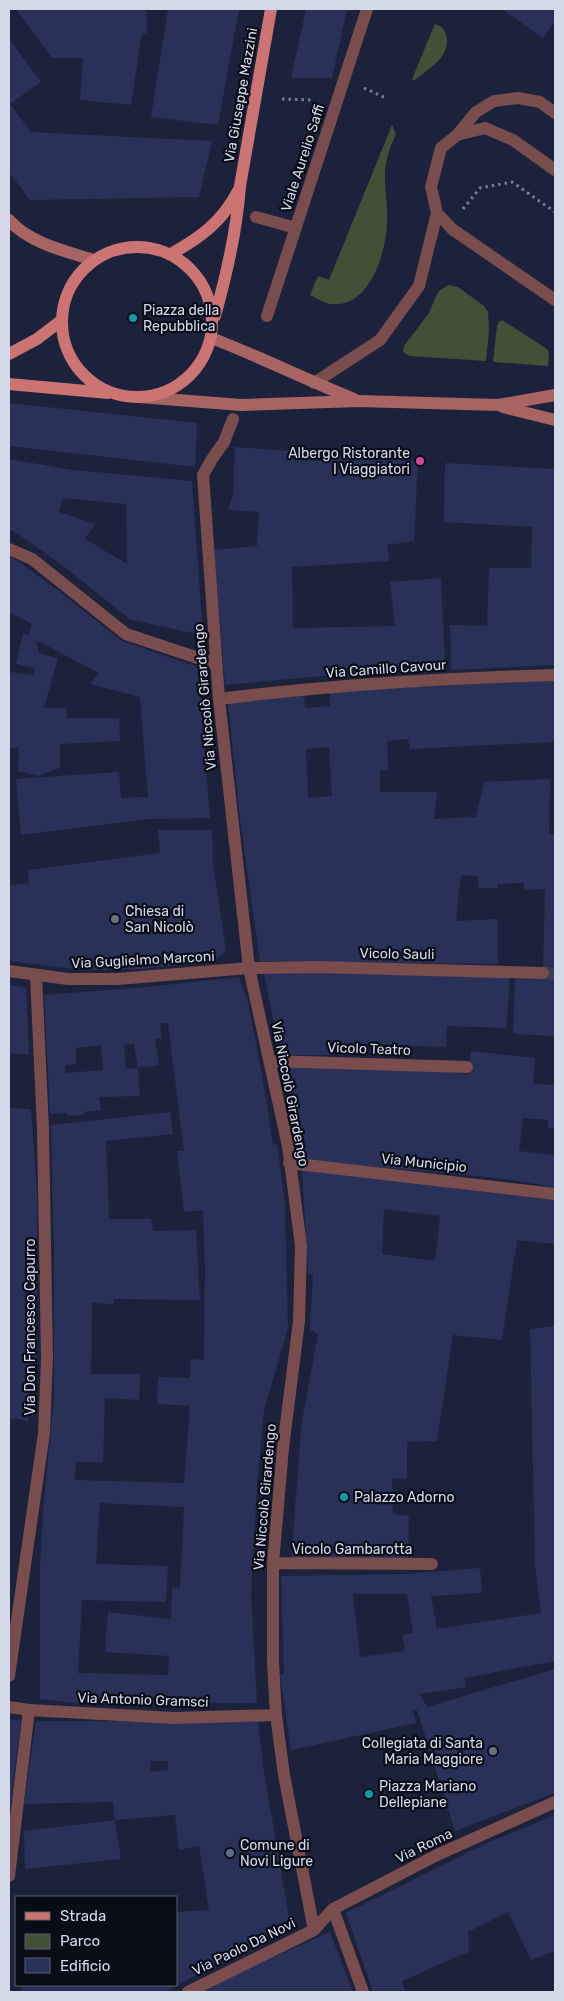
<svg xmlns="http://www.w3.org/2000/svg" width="564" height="2001" font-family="Rubik,sans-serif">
<rect width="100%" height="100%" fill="#1c223b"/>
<!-- green -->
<path fill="#415037" d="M435 24C442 26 446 31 447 38 449 59 427 69 414 81L412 79Z
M392 125 396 134C391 145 386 158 385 171 384 187 388 204 387 221 387 250 370 309 331 304 324 303 316 298 310 295L318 276 329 280Z
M448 285 458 287 484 306 488 312 489 330 486 361 409 356 403 352 404 346 429 313 438 292Z
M502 320 547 349 549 353 548 366 493 362 497 326 499 322Z"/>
<!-- building -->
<path fill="#293159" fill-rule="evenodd" d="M16 9H146L147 33H142L131 105 80 100 83 58H52Z
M168 9H239L218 125 151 117Z
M306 9H347L332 78H291Z
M502 9H555V21L543 38Z
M9 39 41 82 10 104 31 132 212 141 199 197 30 200 9 172Z
M9 403 197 423 195 467 9 446Z
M235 447 418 461 414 541 387 545 389 561 292 567 293 628 395 626 390 582 441 578 445 665 225 685 214 550 257 546 259 512 228 510 233 495Z
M9 459 74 470 192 481 203 635 131 620 62 565 14 531 9 530ZM63 498 126 504 127 564 85 539 95 524 59 512Z
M445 463 555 469V665L451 670 450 625 487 626 489 568H531L532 527 444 522Z
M9 557 16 560 55 588 122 641 198 667 210 818 149 819 21 835 16 779 119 772 121 798 148 797 140 697 90 684 99 673 36 640 39 653 58 658 44 708H66L67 718H119L120 741 60 744V768L38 776 18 771 19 747 9 748V672L33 675 35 668 16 664 23 633 28 636 32 624 9 612Z
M555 680V733L553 742 410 749 408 739 387 741 388 770H380V792H437L434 819 476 817 484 782 550 779 549 834 555 835V1036L513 1034 515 977 543 973 545 889 524 890V883L497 884V888H478V876L461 875 456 921 498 919V964L260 961 240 820 228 702 304 694 305 708 330 706V691ZM329 747 332 796 308 798 306 749Z
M158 830H212L213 863 226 951 213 961 141 969 81 970 9 961V886L29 883 28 870 160 853Z
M264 972 510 975 506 1028 447 1026 446 1047 332 1043 334 1055H280Z
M239 977 248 1002 265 1092 273 1145 277 1144 285 1203 288 1328 264 1410 257 1485 251 1593 257 1703 83 1704 40 1699V1565L44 1500 54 1398V1255L51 1125 170 1112 173 1134 106 1141 109 1219H151L153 1231 196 1230 200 1300 114 1299 113 1304 92 1303 91 1374H140L139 1400 105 1398 103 1462H76L74 1480 184 1483 190 1406 157 1404 158 1377 190 1378V1359L204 1360 205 1268 203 1210 184 1212 177 1151H184L168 1023H160L162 1039H155L159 1065 138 1068 134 1043 124 1045 126 1069 138 1068 140 1096 99 1097 101 1110 84 1112V1115L67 1116V1113L50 1114 44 995 147 987ZM101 1045 103 1070 66 1073 65 1065 76 1064V1048ZM100 1503 184 1507 180 1588 172 1587 171 1619 108 1612 105 1652 169 1656 168 1675 78 1673 82 1600 166 1602 168 1566 96 1564Z
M9 985 26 988 29 1055 9 1053Z
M471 1051 535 1058 533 1084 555 1085V1128H548V1120L523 1118 519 1151 555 1155V1187L498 1178 299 1160 284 1065 434 1069 468 1075Z
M9 1108 31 1109 37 1192V1361L32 1360 28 1421 9 1418Z
M302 1168 555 1200V1244L517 1240 502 1340 453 1335 437 1441 407 1442V1479L392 1478 393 1514 409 1516 408 1559 291 1558 302 1421 318 1334 310 1329 313 1274H308ZM384 1209 440 1216 435 1261 382 1254Z
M555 1326V1661L464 1678 466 1687 420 1694 427 1707 555 1669V1793L455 1831 417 1710 413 1711 416 1723 291 1750 280 1674H284L281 1576 406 1574 480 1568 482 1593 431 1596 437 1629 541 1613 535 1566 530 1329ZM353 1594H407L413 1633 402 1635 405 1651 360 1657Z
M9 1719 21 1721 10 1807H9Z
M36 1721 258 1722 263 1765 290 1924 165 1992H21L20 1985H176V1912L209 1910 199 1846 179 1850 175 1815 115 1820 121 1859 25 1869 24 1831 115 1820 113 1802 24 1804ZM150 1761H168V1770L151 1772Z
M555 1815V1951L531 1960 508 1912 468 1932 469 1952 458 1956 402 1981 405 1992H373L346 1913 489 1842Z
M330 1932 353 1992H200L226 1978Z"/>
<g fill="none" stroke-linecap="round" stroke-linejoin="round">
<!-- street-tunnel -->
<path stroke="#383d55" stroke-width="12" stroke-dasharray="12 6" stroke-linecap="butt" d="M543 973 555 974"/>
<!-- path -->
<path stroke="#797f94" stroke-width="3" stroke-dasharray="2.5 4" stroke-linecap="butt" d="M364 88 386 98
M282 99 314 100
M463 209 480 188 512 182 555 212"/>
<!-- lane -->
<path stroke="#794d4d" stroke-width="12" d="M457 135 476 112 494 101 518 98 540 102 555 113
M555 170 513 140 485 128 457 135 441 148 431 187 437 213 452 229 555 300
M314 383 380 340 419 286 437 213"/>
<!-- street -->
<path stroke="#794d4d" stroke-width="12" d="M256 217 296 228
M267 316 367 9
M233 419 224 442 212 459 203 475 219 699 249 968 288 1146 301 1246 299 1321 283 1448 273 1563V1662L276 1715 284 1775 314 1930
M9 549 32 559 126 634 216 664
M219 699C330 685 443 678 555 675
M9 971 68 979H118L249 968 317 967 543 973
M270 1061 467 1067
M289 1163 555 1194
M273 1563 432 1564
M9 1676 44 1433 47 1359 43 1130 36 975
M9 1707 29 1710 174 1718 276 1715
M9 1876 29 1710
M333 1909 363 1992
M188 1992 314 1930 333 1909 437 1855 555 1802"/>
<!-- secondary -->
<path stroke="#a86363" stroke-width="12" d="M9 220C29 243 65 251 94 260
M211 338C259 356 306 380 354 399
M139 397 241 405 359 401 498 405 555 395
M503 407 555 420"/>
<!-- primary -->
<path stroke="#cc7474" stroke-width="12" d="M62 322a75 75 0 1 1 150 0a75 75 0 1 1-150 0Z
M171 254C201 237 222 222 238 191
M215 316C227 273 237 230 240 186L271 9
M9 354 37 339 62 320
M9 384 108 393"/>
</g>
<!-- markers -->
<g fill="#0f9aa8" stroke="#0a0c17" stroke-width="2">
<circle cx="133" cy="318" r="5"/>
<circle cx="344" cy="1497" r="5"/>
<circle cx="369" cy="1794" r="5"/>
</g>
<circle fill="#d1479c" stroke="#0a0c17" stroke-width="2" cx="420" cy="461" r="5"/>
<g fill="#6b7280" stroke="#0a0c17" stroke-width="2">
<circle cx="115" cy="919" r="5"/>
<circle cx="493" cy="1751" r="5"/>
</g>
<circle fill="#5c6f8a" stroke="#0a0c17" stroke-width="2" cx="230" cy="1853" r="5"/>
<g text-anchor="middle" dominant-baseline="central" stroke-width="4.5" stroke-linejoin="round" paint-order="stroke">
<!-- street labels -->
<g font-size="14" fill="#d4d9ea" stroke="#0a0c17">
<text transform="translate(241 95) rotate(-80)">Via Giuseppe Mazzini</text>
<text transform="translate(303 158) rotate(-72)">Viale Aurelio Saffi</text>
<text transform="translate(386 669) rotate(-4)">Via Camillo Cavour</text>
<text transform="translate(205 697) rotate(-95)">Via Niccolò Girardengo</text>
<text transform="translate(397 954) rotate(1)">Vicolo Sauli</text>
<text transform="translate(143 960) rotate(-3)">Via Guglielmo Marconi</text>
<text transform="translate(369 1049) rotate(2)">Vicolo Teatro</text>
<text transform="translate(290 1094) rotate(79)">Via Niccolò Girardengo</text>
<text transform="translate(424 1163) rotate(6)">Via Municipio</text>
<text transform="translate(30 1327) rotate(-90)">Via Don Francesco Capurro</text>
<text transform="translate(265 1497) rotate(-85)">Via Niccolò Girardengo</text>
<text x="352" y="1549">Vicolo Gambarotta</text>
<text transform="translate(143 1700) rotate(2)">Via Antonio Gramsci</text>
<text transform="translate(424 1846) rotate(-26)">Via Roma</text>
<text transform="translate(244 1947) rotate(-26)">Via Paolo Da Novi</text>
</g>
<!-- poi labels -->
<g font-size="14" fill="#d4d9ea" stroke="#0a0c17" text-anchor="start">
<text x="143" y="310">Piazza della<tspan x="143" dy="16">Repubblica</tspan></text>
<text x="410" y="453" text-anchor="end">Albergo Ristorante<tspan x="410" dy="16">I Viaggiatori</tspan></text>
<text x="125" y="911">Chiesa di<tspan x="125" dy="16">San Nicolò</tspan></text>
<text x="354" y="1497">Palazzo Adorno</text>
<text x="483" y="1743" text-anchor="end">Collegiata di Santa<tspan x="483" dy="16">Maria Maggiore</tspan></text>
<text x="379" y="1786">Piazza Mariano<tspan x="379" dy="16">Dellepiane</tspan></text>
<text x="240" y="1845">Comune di<tspan x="240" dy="16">Novi Ligure</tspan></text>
</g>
</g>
<!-- border -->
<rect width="564" height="2001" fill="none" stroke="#d4d9ea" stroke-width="20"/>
<!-- legend -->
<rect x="15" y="1896" width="162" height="90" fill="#0a0c17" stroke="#5b5e6b"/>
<rect x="25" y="1912" width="25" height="8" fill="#cc7474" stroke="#5b5e6b"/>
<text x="60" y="1921" font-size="15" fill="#d4d9ea">Strada</text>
<rect x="25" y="1934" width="25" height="15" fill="#415037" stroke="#5b5e6b"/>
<text x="60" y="1946" font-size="15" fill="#d4d9ea">Parco</text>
<rect x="25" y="1958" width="25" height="15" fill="#293159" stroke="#5b5e6b"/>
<text x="60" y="1971" font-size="15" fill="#d4d9ea">Edificio</text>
</svg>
